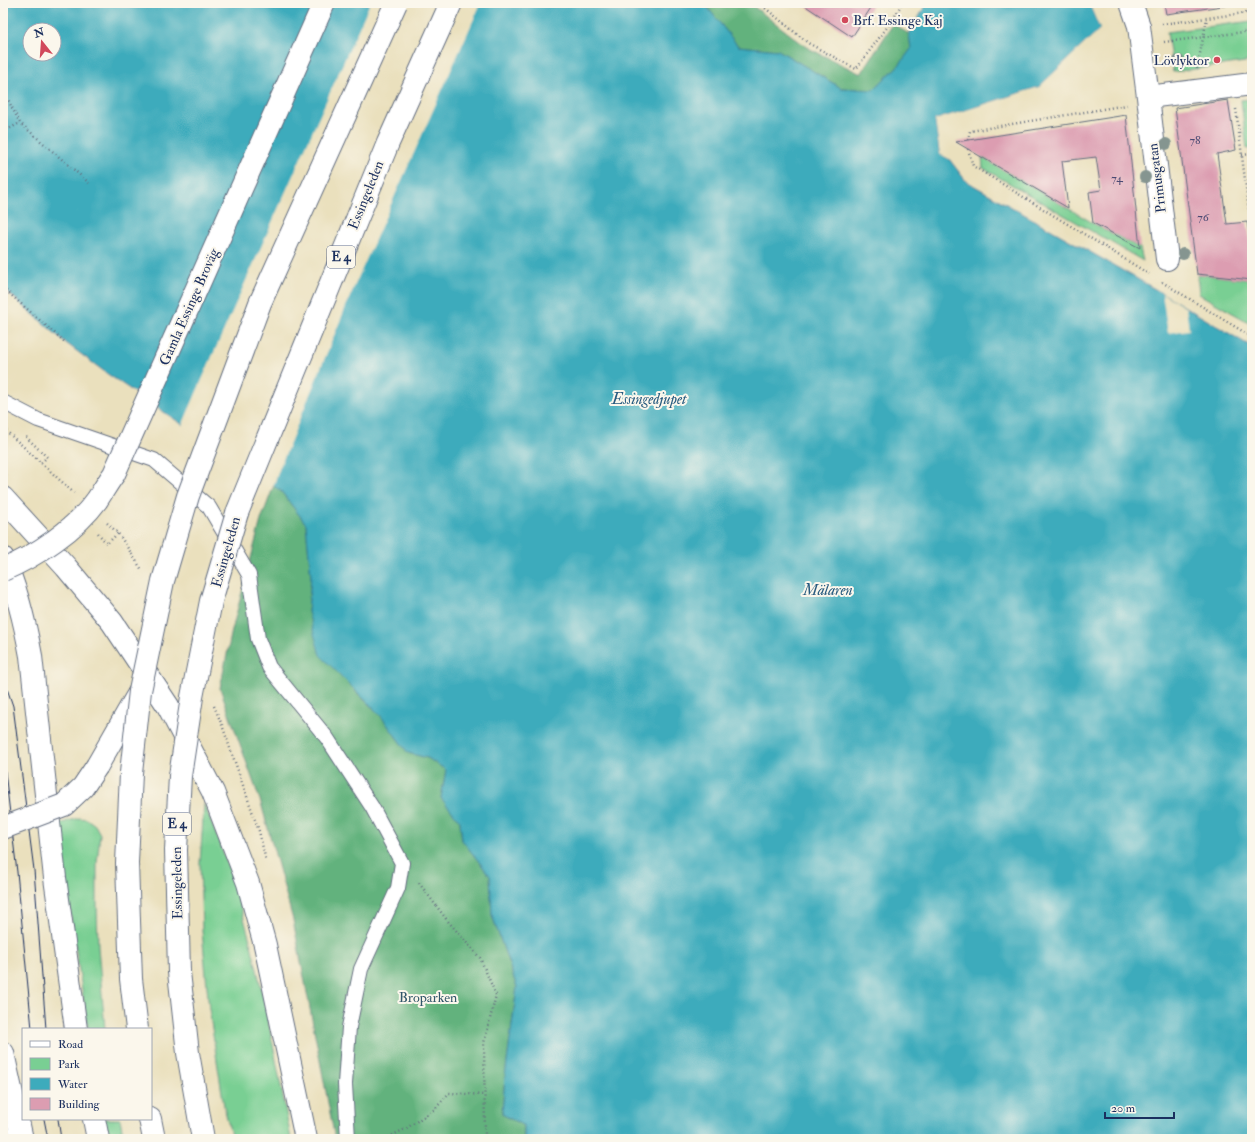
<svg xmlns="http://www.w3.org/2000/svg" width="1255" height="1142" font-family="'IM FELL Double Pica',serif">
<rect width="100%" height="100%" fill="#fbf7ec"/>
<filter id="ink" filterUnits="userSpaceOnUse"><feTurbulence type="fractalNoise" baseFrequency=".025" numOctaves="2"/><feDisplacementMap in="SourceGraphic" scale="8" xChannelSelector="R" yChannelSelector="G"/><feConvolveMatrix kernelMatrix="1 2 1 2 8 2 1 2 1" color-interpolation-filters="sRGB"/></filter>
<filter id="wash" filterUnits="userSpaceOnUse"><feTurbulence type="fractalNoise" baseFrequency=".012" numOctaves="4" result="noise"/><feDisplacementMap in="SourceGraphic" scale="16" xChannelSelector="R" yChannelSelector="G"/><feGaussianBlur stdDeviation="0.9" result="paint"/><feColorMatrix in="noise" values="0 0 0 0 0 0 0 0 0 0 0 0 0 0 0 0 0 1.4 0 .05"/><feComposite in="paint" operator="in"/></filter>
<g filter="url(#wash)">
<rect width="100%" height="100%" fill="#eae0bd"/>
<!-- green -->
<path fill="#79cf93" stroke="#4a7f78" d="M1252 21V61L1173 72 1167 32Z
M1252 99V148L1247 149 1241 100Z
M982 157 1093 223 1140 248 1143 261 983 168Z
M1197 274 1252 280V324L1199 294Z
M204 804C213 827 223 851 231 875 259 961 274 1051 291 1139H232L224 1106 209 1009 202 931 200 863Z
M79 818 87 819 95 825 100 834 97 863V904L98 947 105 1029H88L57 825 68 821Z
M104 1119H120L124 1139H109Z"/>
<!-- forest -->
<path fill="#62b27d" stroke="#3e706e" d="M704 3H749L808 48 861 74 893 24 909 34 911 49 900 64 873 90 841 88 778 50 738 46Z
M274 485 281 491 306 524 311 577 308 612 356 692 381 716 408 753 428 758 446 770 441 798 460 821 462 840 490 876 492 915 517 987 505 1077 502 1114 524 1126V1139H335L293 920 261 803 220 688 232 630 261 520Z"/>
<!-- water -->
<path fill="#3dabbc" stroke="#2c6d8d" fill-rule="evenodd" d="M3 3H704L738 46 778 50 841 88 873 90 900 64 911 49 909 34 927 3H1089L1100 29 1039 87 935 120 940 154 949 159 966 181 1162 293 1252 347V1139H524V1126L502 1114 505 1077 517 987 492 915 490 876 462 840 460 821 441 798 446 770 428 758 408 753 381 716 320 655 308 612 311 577 306 524 281 491 109 375 66 343 3 288ZM30 30H54V54H30Z"/>
<!-- pier -->
<path fill="#eae0bd" d="M370 3H481L354 287 280 467 273 487 182 426 211 359Z
M1089 3H1091L1096 14 1102 29V31L1040 89 937 121 942 152 950 157 953 161 940 154 935 120 1039 87 1100 29Z
M1162 293 1186 308 1189 330 1168 333Z"/>
<g id="blocks">
<!-- building -->
<path fill="#dc9db1" d="M801 3H874L852 37Z
M1164 3H1237V4L1166 14Z
M1228 100 1236 150 1217 154 1227 224 1247 222 1252 251V280L1197 274 1175 108Z
M1126 115 1140 248 1093 223 1089 192 1101 190 1096 157 1062 161 1068 208 956 142Z"/>
</g>
</g>
<g filter="url(#ink)">
<use href="#blocks" fill-opacity="0" stroke="#636d7f" stroke-width="1"/>
<g fill="none" stroke-linecap="round" stroke-linejoin="round">
<!-- service casing -->
<g stroke="#636d7f" stroke-width="16">
<path id="service" d="M3 402 38 420 154 460 209 507 249 575 258 639 269 667 327 738 372 807 402 863 398 888 361 969 349 1027 345 1084 348 1139"/>
</g>
<!-- minor casing -->
<g stroke="#636d7f" stroke-width="24">
<path id="minor" d="M1131 3 1139 26 1148 97 1252 84
M1148 97 1167 259"/>
</g>
<!-- tertiary casing -->
<g stroke="#636d7f" stroke-width="24">
<path id="tertiary" d="M3 1053 22 1139"/>
</g>
<!-- motorway casing -->
<g stroke="#636d7f" stroke-width="24">
<path id="motorway" d="M3 498 66 567 112 622 168 706 213 792 248 883 265 945 306 1139
M237 513 388 143 451 3
M3 558C17 589 25 623 31 656L55 878 76 1029
M97 766 140 691
M94 1119 98 1139
M150 1119 154 1139"/>
</g>
<!-- path -->
<path stroke="#636d7f" stroke-width="2.5" stroke-dasharray="1 3" stroke-linecap="butt" d="M759 3 808 43 856 69 894 18 902 3
M1162 24 1252 12
M1164 42 1252 31
M1197 69 1207 18
M3 90 20 123 89 183
M1236 109 1250 219H1252
M3 132 20 123
M968 140 970 131 1127 105
M968 149 973 166 1149 274
M1242 155 1252 154
M1162 282 1252 337
M3 288 66 343
M3 428 74 493
M26 437 47 457 41 463
M3 472 7 476
M107 523 118 533 142 570
M98 533 107 544 118 533
M214 706 222 725 259 831 266 861
M419 883 447 920 480 958 496 995 484 1043 485 1139
M385 1139 407 1128 435 1109 449 1093 485 1095"/>
<!-- service -->
<use href="#service" stroke="#fff" stroke-width="14"/>
<!-- minor -->
<use href="#minor" stroke="#fff" stroke-width="22"/>
<!-- tertiary -->
<use href="#tertiary" stroke="#fff" stroke-width="22"/>
<!-- motorway -->
<use href="#motorway" stroke="#fff" stroke-width="22"/>
<!-- tram -->
<path stroke="#1b2f5e" stroke-width="1" d="M3 677 13 706 34 870 46 1029
M3 755 17 872 32 1029
M44 1119 48 1139
M58 1119 61 1139"/>
<!-- tertiary-bridge casing -->
<g stroke="#636d7f" stroke-width="24" stroke-linecap="butt">
<path id="tertiary-bridge" d="M3 570C36 556 76 529 97 500 103 491 108 482 114 474L324 3"/>
</g>
<!-- motorway-bridge casing -->
<g stroke="#636d7f" stroke-width="24" stroke-linecap="butt">
<path id="motorway-bridge" d="M3 828 64 805 83 787 97 766
M137 1029 131 979 127 863 131 773 140 691 163 581 188 496 260 303 396 3
M203 1139 188 1053 179 972 176 850 180 776 192 697 211 601 237 513"/>
</g>
<!-- tertiary-bridge -->
<use href="#tertiary-bridge" stroke="#fff" stroke-width="22"/>
<!-- motorway-bridge -->
<use href="#motorway-bridge" stroke="#fff" stroke-width="22"/>
</g>
<!-- trees -->
<g fill="#859590">
<circle cx="1179" cy="61" r="6"/>
<circle cx="1166" cy="144" r="6"/>
<circle cx="1145" cy="177" r="6"/>
<circle cx="1183" cy="254" r="6"/>
</g>
</g>
<!-- markers -->
<g fill="#d1495b" stroke="#fbf7ec" stroke-width="1.5">
<circle cx="845" cy="20" r="4"/>
<circle cx="1217" cy="60" r="4"/>
</g>
<g text-anchor="middle" dominant-baseline="central" stroke-width="4" stroke-linejoin="round" paint-order="stroke">
<!-- number labels -->
<g font-size="12" fill="#4b4a73">
<text x="1195" y="140">78</text>
<text x="1117" y="178">74</text>
<text x="1203" y="217">76</text>
</g>
<!-- shield labels -->
<g fill="#fbf7ec" stroke="#5e6b89" stroke-width="1">
<rect x="327" y="246" width="28" height="22" rx="3"/>
<rect x="163" y="813" width="28" height="22" rx="3"/>
</g>
<g font-size="13" font-weight="bold" fill="#1b2f5e">
<text x="341" y="257">E 4</text>
<text x="177" y="824">E 4</text>
</g>
<!-- poi labels -->
<g font-size="14" fill="#1b2f5e" stroke="#fbf7ec" text-anchor="start">
<text x="853" y="20">Brf. Essinge Kaj</text>
<text x="1209" y="60" text-anchor="end">Lövlyktor</text>
</g>
<!-- street labels -->
<g font-size="14" fill="#1b2f5e" stroke="#fbf7ec">
<text transform="translate(1157 178) rotate(-97)">Primusgatan</text>
<text transform="translate(366 195) rotate(-68)">Essingeleden</text>
<text transform="translate(189 307) rotate(-66)">Gamla Essinge Broväg</text>
<text transform="translate(226 552) rotate(-74)">Essingeleden</text>
<text transform="translate(177 883) rotate(-91)">Essingeleden</text>
</g>
<!-- park labels -->
<g font-size="14" fill="#32576b" stroke="#fbf7ec">
<text x="428" y="997">Broparken</text>
</g>
<!-- water labels -->
<g font-size="15" font-style="italic" fill="#275a7f" stroke="#fbf7ec">
<text x="649" y="399">Essingedjupet</text>
<text x="828" y="590">Mälaren</text>
</g>
</g>
<!-- margin -->
<rect width="1255" height="1142" fill="none" stroke="#fbf7ec" stroke-width="16"/>
<!-- legend -->
<rect x="22" y="1028" width="130" height="92" fill="#fbf7ec" stroke="#a1a7b3"/>
<rect x="30" y="1041" width="20" height="6" fill="#ffffff" stroke="#a1a7b3"/>
<text x="58" y="1048" font-size="12" fill="#1b2f5e">Road</text>
<rect x="30" y="1058" width="20" height="12" fill="#79cf93" stroke="#a1a7b3"/>
<text x="58" y="1068" font-size="12" fill="#1b2f5e">Park</text>
<rect x="30" y="1078" width="20" height="12" fill="#3dabbc" stroke="#a1a7b3"/>
<text x="58" y="1088" font-size="12" fill="#1b2f5e">Water</text>
<rect x="30" y="1098" width="20" height="12" fill="#dc9db1" stroke="#a1a7b3"/>
<text x="58" y="1108" font-size="12" fill="#1b2f5e">Building</text>
<!-- north arrow -->
<g transform="translate(42 42) rotate(343)"><circle r="19" fill="#fbf7ec" stroke="#a1a7b3"/>
<path d="M0-3L7 15L0 10L-7 15Z" fill="#d1495b"/>
<text y="-6" font-size="11" font-weight="bold" text-anchor="middle" fill="#1b2f5e">N</text>
</g>
<!-- scale -->
<path d="M1105 1112v6h69v-6" fill="none" stroke="#1b2f5e" stroke-width="2"/>
<text x="1111" y="1112" font-size="12" fill="#1b2f5e" stroke="#fbf7ec" stroke-width="3" paint-order="stroke">20 m</text>
</svg>
